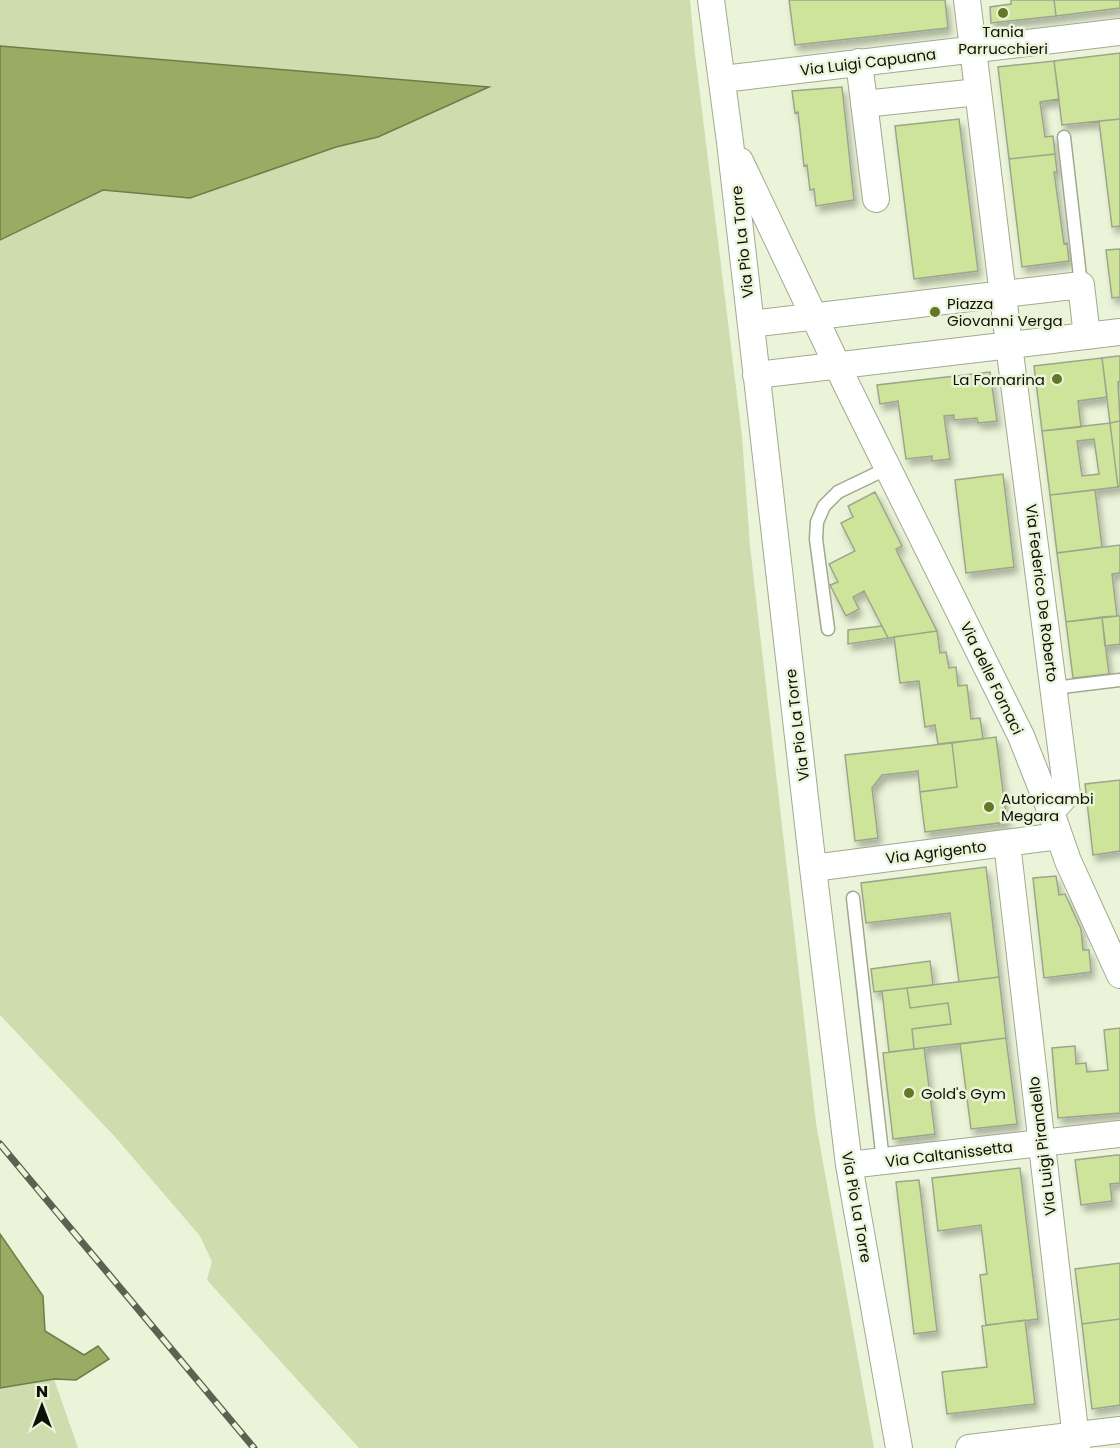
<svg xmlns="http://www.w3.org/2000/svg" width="1120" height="1448" font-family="Poppins,sans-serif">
<defs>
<filter id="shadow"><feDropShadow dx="3.5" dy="6" stdDeviation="3" flood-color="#0004"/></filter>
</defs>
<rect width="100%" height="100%" fill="#ebf4d8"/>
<!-- green -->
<path fill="#cedcae" d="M0 0H690L695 54 742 436 750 546 816 1123 874 1448H359L207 1280 212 1262 200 1236 116 1138 0 1015V240L103 190 190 197 336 147 378 137 487 87 0 46Z
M54 1379 78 1448H0V1388Z"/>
<!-- water -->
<path fill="#98ac64" stroke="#6e7d48" stroke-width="1.5" d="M0 46 489 87 378 137 336 147 190 198 103 190 0 240Z
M0 1234 43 1296 45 1331 84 1355 98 1346 109 1359 76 1380 54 1379 0 1388Z"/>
<!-- building -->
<path fill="#cfe49b" stroke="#9da58c" stroke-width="1.5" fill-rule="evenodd" filter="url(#shadow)" d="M789 0H945L948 28 795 45Z
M1011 0H1054L1056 16 991 23 990 7 1011 4Z
M1054 0H1120V8L1056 16Z
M1120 53V119L1062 125 1054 61Z
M1054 61 1059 99 1040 102 1045 137 1053 136 1055 154 1009 159 998 67Z
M842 87 854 200 816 206 814 189 810 190 807 165 804 166 798 112 795 113 792 91Z
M959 119 978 271 914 279 895 126Z
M1120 119V226L1112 227 1099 121Z
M1055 154 1057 172H1054L1064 244 1067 243 1069 261 1022 267 1009 159Z
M1120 249V297L1112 298 1106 250Z
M1118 356H1120V382H1118L1120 421 1110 423 1102 358Z
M1102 358 1107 397 1078 401 1081 427 1042 431 1034 366Z
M990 372 997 421 978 423 977 418 954 420V415L944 416 950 459 932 461V456L906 459 898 401 880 404 877 385Z
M1120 421V486L1118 487 1110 423Z
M1110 423 1118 487 1050 495 1042 431ZM1094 439 1099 474 1082 476 1077 441Z
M1003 474 1014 567 966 573 955 480Z
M1095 490 1102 547 1057 553 1050 495Z
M875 492 902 546 896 549 898 554 937 631 888 638 864 591 853 597 859 609 846 616 830 585 838 582 829 564 855 551 841 523 853 517 848 506Z
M1120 545V573L1112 574 1117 616 1066 622 1057 553Z
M1117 616H1120V644L1105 646 1102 617Z
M1102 617 1109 674 1073 678 1066 622Z
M882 626 888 638 848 644V630Z
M937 631 940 653 946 652 949 668 956 667 958 686 967 685 971 719 980 718 983 739 938 744 935 725 925 727 919 681 900 683 894 637Z
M996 737 1007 822 925 832 920 792 957 787 952 743Z
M952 743 957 787 920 792 918 771 882 775 872 788 878 838 855 841 845 755Z
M1120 780V851L1093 855 1085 784Z
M986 867 999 977 959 982 950 913 866 923 861 883Z
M1056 876 1059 895 1065 894 1081 929 1083 950H1089L1091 972 1044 978 1033 878Z
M930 961 933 985 874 992 871 969Z
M999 977 1006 1038 914 1049 912 1029 951 1024 948 1003 910 1008 907 988Z
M907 988 910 1008 948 1003 951 1024 912 1029 914 1049 889 1052 882 991Z
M1120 1028V1113L1058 1118 1052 1048 1075 1046 1076 1064 1086 1063 1087 1072 1108 1070 1104 1030Z
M1006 1038 1017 1124 971 1129 960 1044Z
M924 1048 935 1134 893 1139 883 1053Z
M1117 1155H1120V1183L1110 1184 1112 1201 1081 1205 1075 1160Z
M1020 1168 1038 1319 986 1325 980 1275 987 1274 981 1225 938 1231 932 1178Z
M919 1180 937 1331 914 1334 896 1182Z
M1120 1263V1319L1082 1324 1075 1269Z
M1120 1319V1405L1092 1409 1082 1324Z
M1025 1320 1035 1404 947 1414 942 1372 987 1367 982 1326Z"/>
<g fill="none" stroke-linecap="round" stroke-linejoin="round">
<!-- lane casing -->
<g stroke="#a1a98f" stroke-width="15">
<path id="lane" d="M1064 137 1081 285
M828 629 816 539 817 522 824 506 838 492 888 468
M1054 688 1120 680
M853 898 883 1161"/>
</g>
<!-- street casing -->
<g stroke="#a1a98f" stroke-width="28">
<path id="street" d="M711 0 730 142 813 868 849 1165 899 1448
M967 0 1009 345 1067 794 1051 812
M859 62 876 199
M723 79 1120 32
M864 104 978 92
M740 161 848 388 1021 736 1051 812 1068 861 1120 975
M751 324 1081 285 1087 336
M756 375 1120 332
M1007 843 1077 1448
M813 868 1059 836
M849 1165 1120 1134
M969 1448 1120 1430"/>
</g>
<!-- lane -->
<use href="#lane" stroke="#fff" stroke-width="12"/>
<!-- street -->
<use href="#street" stroke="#fff" stroke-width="26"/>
<!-- rail casing -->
<g stroke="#5c6151" stroke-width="7">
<path id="rail" d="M0 1144 254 1448"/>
</g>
<!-- rail -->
<use href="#rail" stroke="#ebf4d8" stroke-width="4.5" stroke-dasharray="14" stroke-linecap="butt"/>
</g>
<!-- markers -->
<g fill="#647726" stroke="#ebf4d8" stroke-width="2">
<circle cx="1003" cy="13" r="6"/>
<circle cx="935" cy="312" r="6"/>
<circle cx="1057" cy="379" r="6"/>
<circle cx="989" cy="807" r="6"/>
<circle cx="909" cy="1093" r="6"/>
</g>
<g text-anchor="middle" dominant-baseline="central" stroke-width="5" stroke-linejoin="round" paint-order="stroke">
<!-- poi labels -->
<g font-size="15" fill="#0d1007" stroke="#ebf4d8" text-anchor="start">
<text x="1003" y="31" text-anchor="middle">Tania<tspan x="1003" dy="17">Parrucchieri</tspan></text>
<text x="947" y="303">Piazza<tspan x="947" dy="17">Giovanni Verga</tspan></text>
<text x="1045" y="379" text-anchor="end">La Fornarina</text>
<text x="1001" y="798">Autoricambi<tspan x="1001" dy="17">Megara</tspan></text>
<text x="921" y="1093">Gold's Gym</text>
</g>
<!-- street labels -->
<g font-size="15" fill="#0d1007" stroke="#ebf4d8">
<text transform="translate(868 62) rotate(-7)">Via Luigi Capuana</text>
<text transform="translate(742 242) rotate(-96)">Via Pio La Torre</text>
<text transform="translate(1042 593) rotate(83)">Via Federico De Roberto</text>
<text transform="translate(992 678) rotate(64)">Via delle Fornaci</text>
<text transform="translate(797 725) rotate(-97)">Via Pio La Torre</text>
<text transform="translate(936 852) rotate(-7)">Via Agrigento</text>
<text transform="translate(1042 1146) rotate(-97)">Via Luigi Pirandello</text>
<text transform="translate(949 1154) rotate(-7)">Via Caltanissetta</text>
<text transform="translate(857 1207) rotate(80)">Via Pio La Torre</text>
</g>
</g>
<!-- north arrow -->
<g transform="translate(42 1406)" stroke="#ebf4d8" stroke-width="4.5" paint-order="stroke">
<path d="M0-4.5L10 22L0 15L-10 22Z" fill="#0d1007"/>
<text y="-9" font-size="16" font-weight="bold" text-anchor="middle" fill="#0d1007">N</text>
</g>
</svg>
